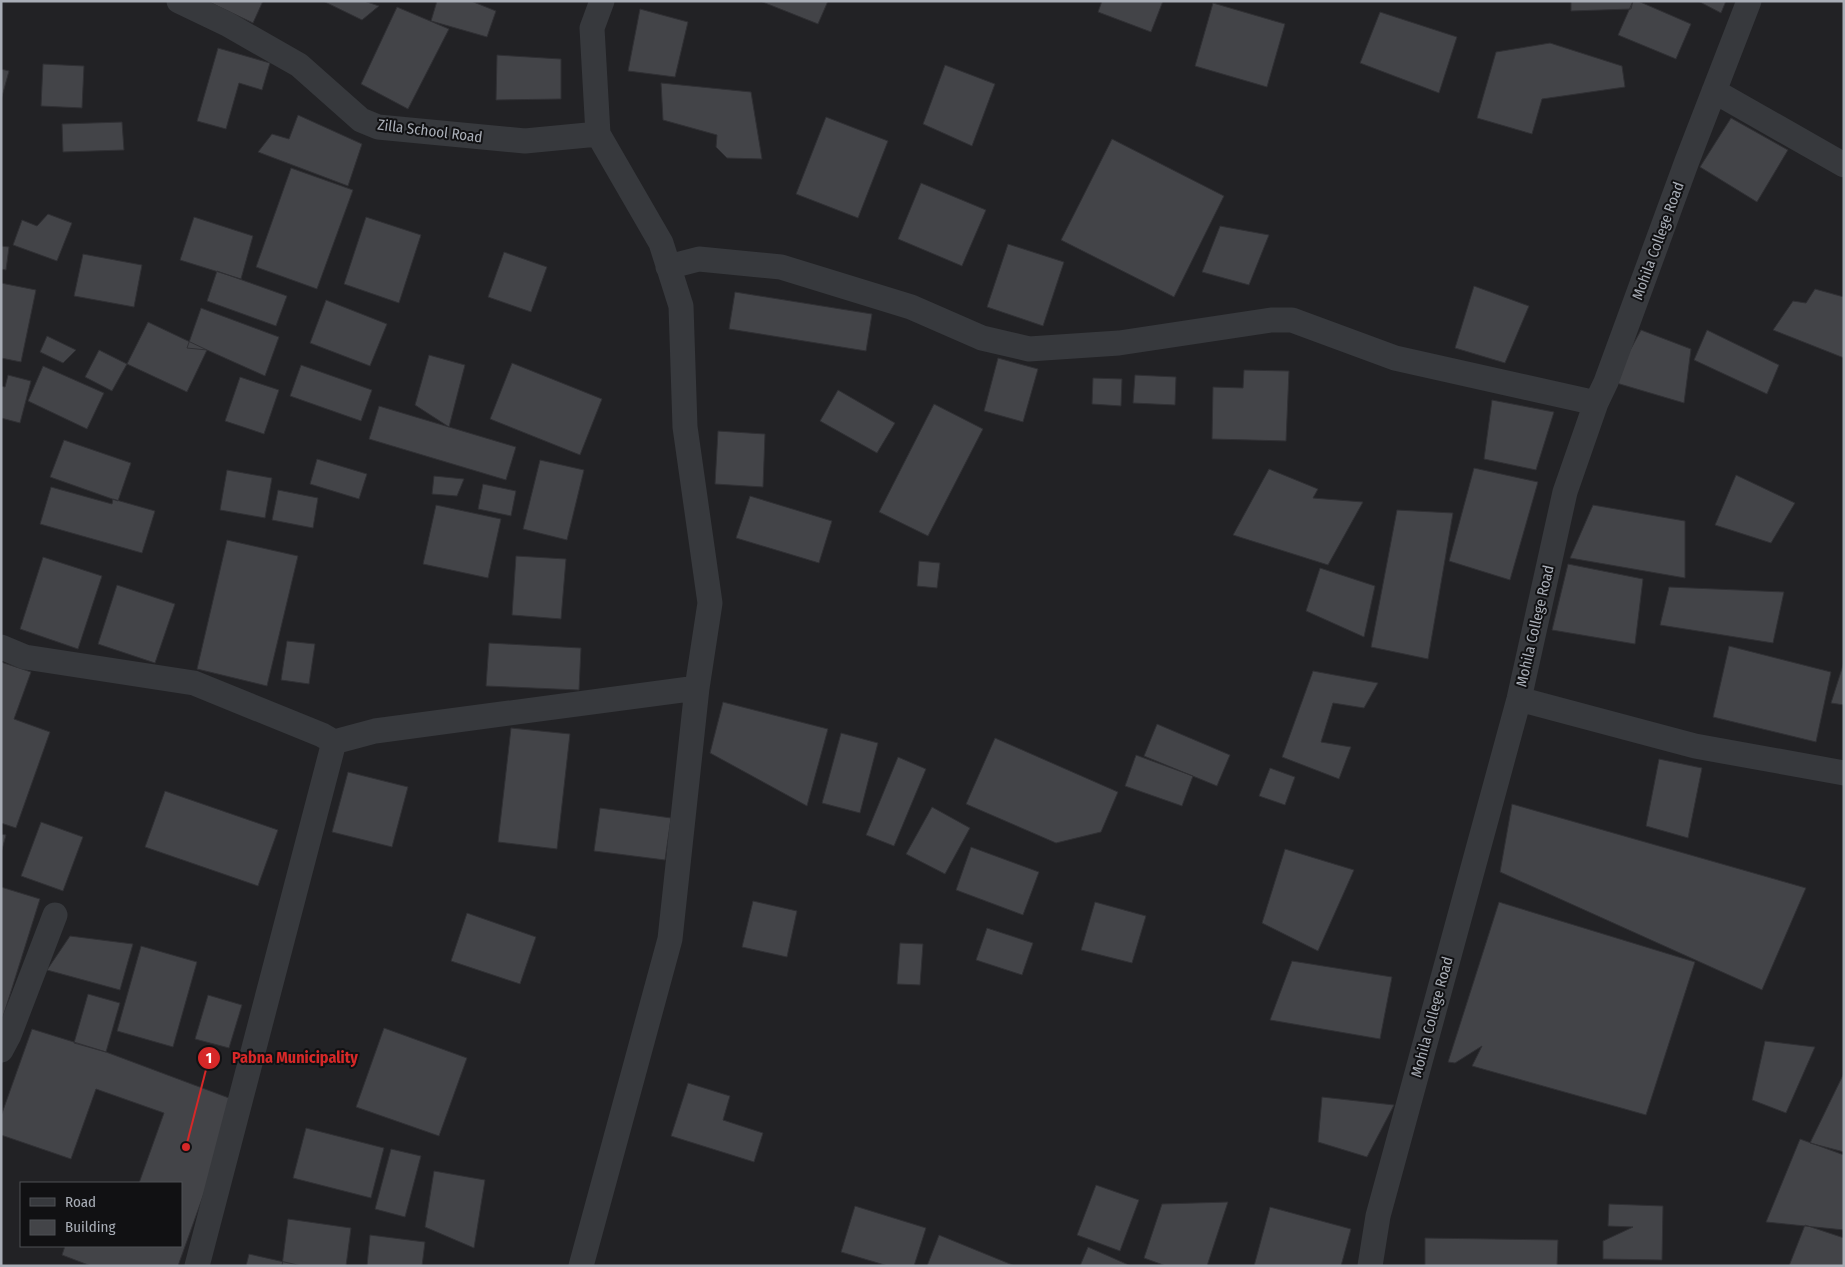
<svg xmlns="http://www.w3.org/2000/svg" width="1845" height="1267" font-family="'Fira Sans Condensed',sans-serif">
<rect width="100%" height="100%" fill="#161618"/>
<!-- built -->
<path fill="#222225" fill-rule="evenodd" d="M1 1H1844V1266H1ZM21 1183H181V1246H21Z"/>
<!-- building -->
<path fill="#434448" stroke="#303034" d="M207 1H263L253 23Z
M323 1H364L379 6 362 20Z
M437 1H471L496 11 487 37 431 21Z
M760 1H828L818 24Z
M1102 1H1163L1151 32 1098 12Z
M1571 1H1633L1631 9 1571 11Z
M1633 1H1638L1691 24 1676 59 1618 35Z
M1698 1H1726L1721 13Z
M1213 3 1285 24 1267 87 1195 66Z
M397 7 449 29 408 109 361 84Z
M640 9 688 22 675 77 628 71Z
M1380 12 1457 37 1439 93 1360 63Z
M1550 43 1622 66 1625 87 1542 99 1532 134 1477 118 1496 52Z
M218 48 270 63 262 90 239 83 226 129 197 121Z
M497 55 561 59V99L496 100Z
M43 64 84 66 82 108 41 106Z
M945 65 995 84 972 146 923 124Z
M1 69 9 71 1 100Z
M661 83 751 92 762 159 727 158 716 147 717 135 663 120Z
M298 115 362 144 348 186 258 152 272 134 289 139Z
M826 117 888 141 858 218 796 194Z
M1731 118 1788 150 1757 202 1700 167Z
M122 122 124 150 63 152 62 124Z
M1112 139 1224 196 1174 297 1061 240Z
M291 168 353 190 317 289 256 267Z
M921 183 986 210 962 266 898 239Z
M48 214 72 223 57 261 13 245 22 220 37 226Z
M194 217 253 236 241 279 180 260Z
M366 217 421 235 399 303 344 284Z
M1220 226 1269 235 1249 285 1202 272Z
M1008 244 1064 262 1043 326 987 307Z
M1 246 9 247 6 270 1 269Z
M504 252 547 267 531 312 488 297Z
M83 254 142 265 134 307 74 296Z
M217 271 287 296 276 326 207 301Z
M1 283 36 290 21 362 1 358Z
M1474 286 1529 306 1505 363 1455 348Z
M1815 289 1844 297V358L1773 330 1793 301 1806 303Z
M735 292 872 314 866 351 729 329Z
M326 300 387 324 370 366 310 343Z
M201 308 279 337 265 376 207 350 187 348Z
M148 322 207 350 187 392 127 364Z
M1641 330 1691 349 1684 403 1613 382Z
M1707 330 1779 365 1767 394 1694 360Z
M47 336 76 350 63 363 40 352Z
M99 350 127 364 112 391 85 377Z
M429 355 465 365 449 427 415 405Z
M998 358 1038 369 1023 422 984 411Z
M512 363 602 399 580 455 490 419Z
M301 365 372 390 361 421 290 396Z
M43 366 104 393 87 429 28 401Z
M1244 370 1289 371 1286 441 1212 439 1213 387 1243 388Z
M8 375 31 381 20 423 1 418V386L5 387Z
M1135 375 1176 377 1175 405 1133 403Z
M240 377 279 390 264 434 225 421Z
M1093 378 1122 379 1121 406 1092 404Z
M838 390 895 423 877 453 820 421Z
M1492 400 1554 412 1536 470 1484 459Z
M934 404 983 429 928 536 879 512Z
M379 406 516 447 506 480 369 439Z
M718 431 765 434 763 487 715 484Z
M64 440 131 463 118 501 50 477Z
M317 459 367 474 359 499 310 484Z
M540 460 584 470 567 540 523 529Z
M1474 468 1538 482 1510 580 1449 561Z
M1269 469 1318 489 1313 498 1363 502 1328 565 1233 535Z
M227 470 272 478 265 518 220 510Z
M1736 475 1795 503 1771 543 1715 525Z
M434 476 464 479 457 496 432 494Z
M483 484 516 491 511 516 478 509Z
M51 487 112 504 113 499 155 511 142 553 40 524Z
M278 490 318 498 313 528 272 520Z
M750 496 832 521 819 563 736 538Z
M436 505 501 519 488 578 423 564Z
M1593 505 1685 521V578L1570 558Z
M1397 510 1453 513 1428 659 1371 647Z
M227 540 298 556 267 686 197 669Z
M516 556 566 559 561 619 512 615Z
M43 557 102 576 78 649 20 629Z
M919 561 940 563 937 588 917 586Z
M1568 564 1643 579 1635 644 1552 630Z
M1320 568 1375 586 1364 637 1306 611Z
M117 585 175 604 155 663 98 644Z
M1669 587 1784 592 1773 643 1660 625Z
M287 641 315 644 309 684 281 680Z
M489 643 581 648 579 690 486 686Z
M1729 646 1831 672 1816 742 1713 717Z
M1 662 31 672 14 719 50 732 16 828 1 823Z
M1844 662V705L1831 703Z
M1313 671 1378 683 1364 708 1333 703 1321 742 1351 747 1339 779 1282 757Z
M723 702 828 729 807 806 710 753Z
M1157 724 1230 755 1217 786 1144 756Z
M511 728 570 734 557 849 498 842Z
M841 733 878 743 860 813 822 803Z
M995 738 1118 792 1101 832 1056 843 966 804Z
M1136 755 1193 776 1182 806 1125 786Z
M898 757 926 769 894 846 866 835Z
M1659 759 1702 768 1688 838 1646 826Z
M1270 768 1295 777 1285 805 1259 796Z
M348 772 408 787 392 847 332 832Z
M165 791 278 830 258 886 145 847Z
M1512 804 1806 888 1762 990 1500 872Z
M932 807 970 828 945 874 906 854Z
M600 808 671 818 665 860 594 851Z
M41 822 83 837 63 891 21 876Z
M1 834 6 835 1 853Z
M971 847 1039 872 1023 915 956 890Z
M1285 849 1354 870 1318 951 1262 923Z
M1 887 40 899 2 1020H1Z
M753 901 797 911 787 957 742 947Z
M1095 902 1146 916 1132 963 1081 950Z
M1499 902 1695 962 1646 1115 1472 1066 1482 1046 1455 1063 1448 1062Z
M467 913 536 937 520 984 451 961Z
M987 928 1033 943 1022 975 976 960Z
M70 936 133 944 120 990 47 970Z
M900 943 923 944 920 985 897 984Z
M141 946 197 962 173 1047 117 1031Z
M1292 961 1392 977 1380 1039 1270 1020Z
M88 994 120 1003 106 1052 74 1043Z
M208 995 242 1005 229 1048 195 1039Z
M384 1028 467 1058 439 1136 356 1107Z
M32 1029 106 1052 237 1101 178 1266H91L62 1255 65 1246H181V1183H139L164 1113 96 1089 71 1159 1 1135V1116Z
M1765 1041 1815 1047 1786 1113 1752 1100Z
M1844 1073V1152L1810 1143Z
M688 1083 730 1096 723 1120 763 1133 754 1162 671 1136Z
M1322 1097 1394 1105 1367 1157 1318 1142Z
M306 1128 384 1148 371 1198 293 1178Z
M1800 1139 1844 1155V1230L1766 1222Z
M391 1149 421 1156 405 1217 375 1209Z
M434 1171 485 1180 474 1248 425 1227Z
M1096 1185 1139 1200 1120 1251 1077 1235Z
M1228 1202 1207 1266H1166L1144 1258 1162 1204Z
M1609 1204 1663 1206 1662 1260 1603 1259V1241L1633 1227 1608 1226Z
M855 1206 926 1228 914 1266H888L841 1252Z
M1270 1207 1351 1229 1341 1266H1254Z
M288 1219 351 1228 346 1266H282Z
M1805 1225 1844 1238V1266H1789Z
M370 1235 425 1242 422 1266H367Z
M939 1235 1015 1266H927Z
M1425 1238 1558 1240 1557 1266H1425Z
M1088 1247 1131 1266H1080Z
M249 1254 302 1266H246Z"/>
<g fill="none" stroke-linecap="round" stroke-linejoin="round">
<!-- street -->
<path stroke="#37393d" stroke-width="25" d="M179 1 227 24 299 65 361 120 378 127 525 141 598 134
M1714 91 1844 165
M668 267 699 259 781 267 911 307 982 338 1029 349 1119 343 1271 320H1292L1395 358 1596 403
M1 647 25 657 194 683 322 735 334 742 375 731 697 688
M1519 699 1695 746 1844 773
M1 1050 9 1035 55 915
M197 1266 334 742
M581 1266 670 939 697 688 710 603 685 427 681 306 661 243 598 134 592 28 602 1
M1370 1266 1378 1216 1519 699 1565 492 1596 403 1606 382 1687 161 1749 1"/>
</g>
<g text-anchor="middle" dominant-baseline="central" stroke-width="4" stroke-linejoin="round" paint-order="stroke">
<!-- street labels -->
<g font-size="15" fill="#a9aeb7" stroke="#111113">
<text transform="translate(430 131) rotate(7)">Zilla School Road</text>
<text transform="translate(1658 241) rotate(-70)">Mohila College Road</text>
<text transform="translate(1535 626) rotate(-77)">Mohila College Road</text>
<text transform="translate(1432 1017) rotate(-75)">Mohila College Road</text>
</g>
</g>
<!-- callouts -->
<path fill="none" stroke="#d62828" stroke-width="2" d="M186 1147L209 1058"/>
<g fill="#d62828" stroke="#111113" stroke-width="2">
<circle cx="186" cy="1147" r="5"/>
<circle cx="209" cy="1058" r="12"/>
</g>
<g font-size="15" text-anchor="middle" font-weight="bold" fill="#fff">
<text x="209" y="1063">1</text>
</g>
<g font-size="16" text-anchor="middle" font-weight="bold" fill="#d62828" stroke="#111113" stroke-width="4" stroke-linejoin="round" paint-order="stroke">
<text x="295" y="1063">Pabna Municipality</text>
</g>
<!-- border -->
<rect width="1845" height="1267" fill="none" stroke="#a9aeb7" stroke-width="5"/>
<!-- legend -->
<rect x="20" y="1182" width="162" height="65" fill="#111113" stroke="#4e5055"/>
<rect x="30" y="1198" width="25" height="8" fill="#37393d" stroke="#4e5055"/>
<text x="65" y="1207" font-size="15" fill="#a9aeb7">Road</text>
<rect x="30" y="1220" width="25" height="15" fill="#434448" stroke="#4e5055"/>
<text x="65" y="1232" font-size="15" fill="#a9aeb7">Building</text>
</svg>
